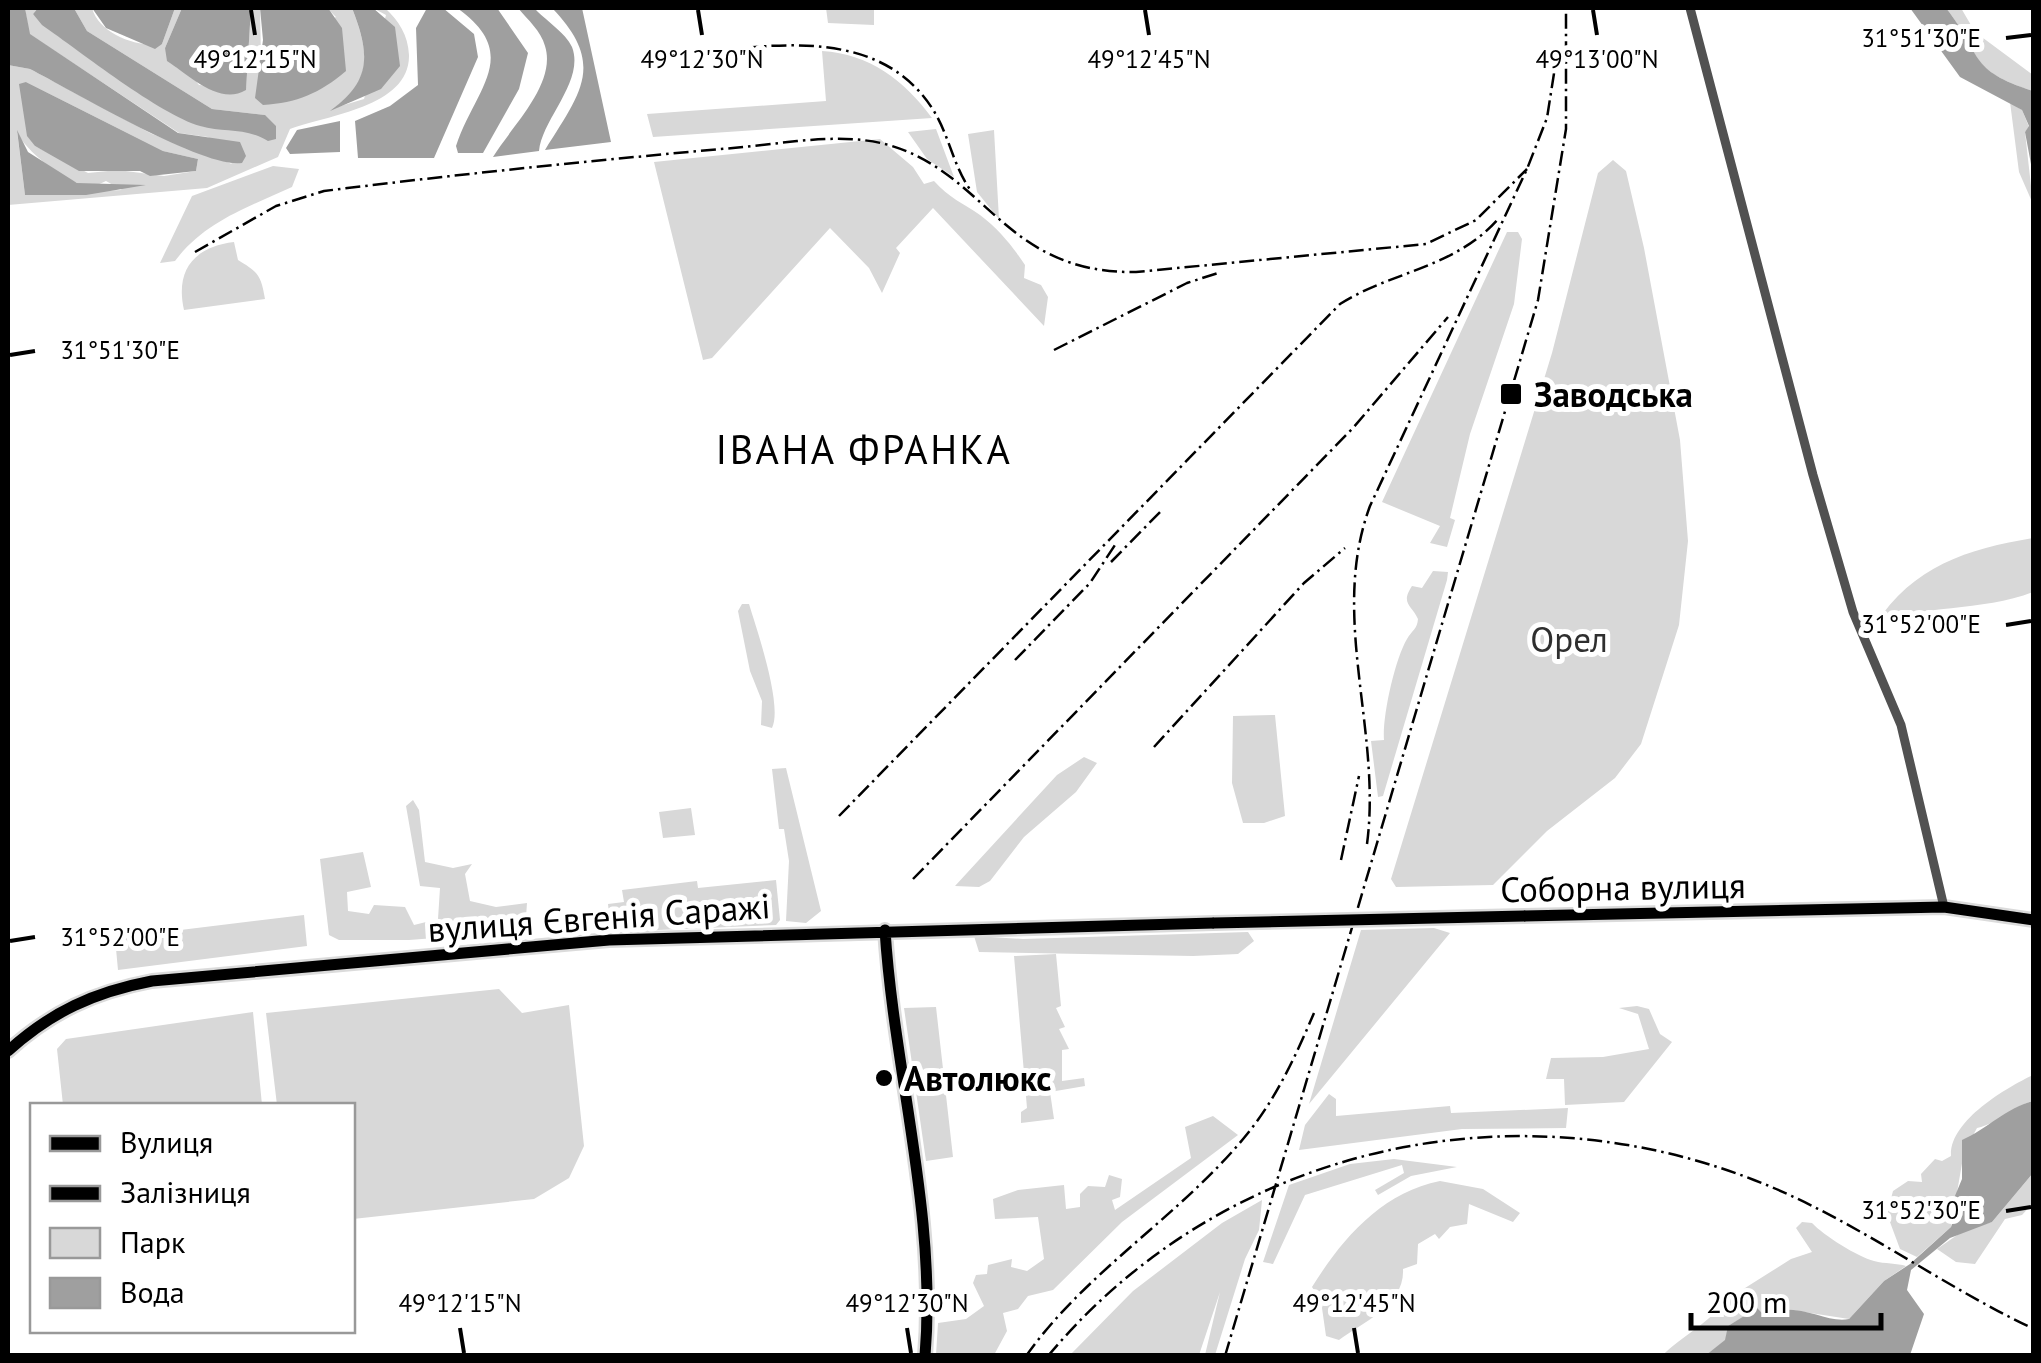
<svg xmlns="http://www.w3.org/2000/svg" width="2041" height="1363" font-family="'PT Sans',sans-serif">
<rect width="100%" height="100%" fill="#fff"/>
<!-- green -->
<path fill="#d8d8d8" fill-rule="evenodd" d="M25 8H38L33 14 171 111 201 126 252 132 265 115 212 109 87 31 75 10 63 8H92C99 34 138 48 162 44L175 8H182L165 48 177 68 187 70 199 85 246 89 251 8H260L261 58 336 17 327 8H352C368 50 374 80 334 108L364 99 386 15 373 8H385C399 21 408 35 409 55 410 107 327 115 290 129L278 157 207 188 8 205V65L30 69 152 134 232 164 208 137 179 133 29 34ZM26 82 163 151 198 159 196 171 164 176 118 170 88 173 35 146ZM17 131C22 149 71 187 91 186 96 186 101 183 106 181L122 190 25 195Z
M826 8H874V25L828 23Z
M1946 8H1961L1975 32 2033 75V91C1967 70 1983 56 1946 8Z
M822 51C870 54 904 80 932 118L653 137 647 114 826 101Z
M2010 102 2022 110 2029 127 2025 132 2033 204 2019 172Z
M936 129 954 177 927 159 908 132Z
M994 130 999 219 977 192 968 134Z
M880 139 913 167 924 184 934 181C949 198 963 203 980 215 999 229 1013 247 1025 265L1024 278 1041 285 1048 297 1044 326 933 208 896 248 900 253 882 293 869 268 830 228 712 358 703 360 654 162Z
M1613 160 1626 171 1644 248 1680 440 1688 541 1679 625 1641 744 1615 778 1547 831 1493 885 1396 887 1391 879 1552 353 1598 173Z
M273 166 299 169 292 187C249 207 205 221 175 261L160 263 192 196Z
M1507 232H1518L1522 239 1514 304 1470 434 1450 518 1455 520 1447 547 1430 543 1440 526 1382 502Z
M234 242 238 260C258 272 261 275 265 299L184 310C175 270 194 247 234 242Z
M2033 538V592C1982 612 1919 604 1875 625 1913 566 1967 549 2033 538Z
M1433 571 1448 572 1447 580 1383 796 1378 797 1371 741 1384 740C1382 717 1395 659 1407 639 1412 630 1417 630 1418 619 1412 605 1400 604 1412 586L1422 588Z
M742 604H749C757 630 783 706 772 728L761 725 762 701 750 671 738 611Z
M1275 715 1285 816 1264 823H1243L1232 783 1233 716Z
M1084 757 1097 763 1076 792 1024 837 990 881 979 887 955 886 1057 775Z
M786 768 821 911 806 923 786 921 789 861 784 829H779L772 769Z
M413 800 419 810 425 862 453 868 472 864 465 874 470 901 496 907 527 903 525 931 409 940H339L329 935 320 859 363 852 371 887 347 892 348 911 369 914 374 905 405 907 414 925 438 919 440 888 420 886 406 806Z
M691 808 695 835 663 838 659 812Z
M776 880 780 920 776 925 611 932 608 904 624 902 622 890 697 881 698 888Z
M304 915 307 946 118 970 115 938Z
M1434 928 1450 933 1309 1104 1361 930Z
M1248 932 1254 941 1238 954 1193 956 979 952 974 936 1023 939Z
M1056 954 1061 1006 1056 1008 1065 1027 1059 1029 1069 1049 1062 1050V1081L1084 1078 1085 1086 1050 1092 1054 1119 1021 1123V1112L1027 1108 1014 956Z
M499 989 522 1013 569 1005 584 1146 569 1178 534 1199 353 1219 352 1106 277 1105 266 1013Z
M1637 1006 1649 1009 1660 1034 1672 1042 1624 1102 1565 1105 1564 1079H1546L1551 1058 1603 1057 1649 1049 1638 1014 1619 1008Z
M936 1007 953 1157 926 1161 904 1008Z
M253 1012 262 1105H63L57 1049 66 1039Z
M2033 1075V1101C2012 1106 2000 1123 1977 1128L1964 1152 1951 1227 1917 1257 1900 1249 1887 1214 1893 1191 1908 1181 1922 1182 1921 1174 1935 1159 1942 1161 1951 1156C1949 1121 2006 1088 2033 1075Z
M1329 1094 1336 1099V1116L1450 1106 1451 1113 1568 1108 1566 1128 1462 1129 1299 1150 1305 1125Z
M1213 1116 1238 1135 1122 1222 1053 1290 1028 1296 1018 1309 1003 1313 1007 1331 994 1355H936L938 1323 966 1319 984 1306 973 1283 976 1275 987 1274 988 1265 1012 1259 1011 1267 1027 1271 1044 1259 1038 1217 995 1219 993 1199 1018 1190 1064 1185 1066 1209 1080 1207V1194L1088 1186 1105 1187 1109 1175 1122 1179 1120 1197 1112 1200 1115 1210 1191 1158 1185 1127Z
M1394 1159 1457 1167 1411 1176 1378 1195 1375 1190 1404 1173 1402 1165 1305 1195 1273 1264 1263 1262 1289 1185 1350 1164Z
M2033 1173V1203L2022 1215 2005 1219 1975 1264 1956 1262 1937 1249 1963 1231 1992 1222Z
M1440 1181 1483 1189 1520 1213 1513 1222 1469 1204 1467 1224 1450 1227 1439 1239 1435 1234 1418 1244 1417 1264 1403 1269C1405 1305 1363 1322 1339 1340L1326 1336 1321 1301 1312 1287C1342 1239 1381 1193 1440 1181Z
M1262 1200 1259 1230 1245 1259 1215 1355H1205L1220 1292 1199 1355H1070L1133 1291 1222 1223Z
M1802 1222 1812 1223C1823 1235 1858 1257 1874 1261 1885 1264 1897 1263 1906 1266L1884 1281 1849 1319 1778 1308 1762 1313 1757 1309 1728 1326 1726 1340 1706 1355 1662 1356C1680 1337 1710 1323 1726 1300L1791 1259 1812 1252 1796 1228Z"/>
<!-- water -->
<path fill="#9f9f9f" d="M25 8 30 34 178 133 240 142 246 156 242 163C204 169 71 90 30 69L8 65V9Z
M38 8 75 10 87 31 212 109 265 115 276 126V139L268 141C245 127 224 133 200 126 159 114 81 52 42 25L33 14Z
M92 8H175L162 44 155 49 106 28Z
M182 8H251L246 90C219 106 189 75 167 61L165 48Z
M260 8H328L342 28 346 71C320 93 297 103 263 105L255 98 263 40Z
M352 8H373L395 27 400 66 381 89 330 111C372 81 370 54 352 8Z
M427 8H443L474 34 478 57 434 158H358L355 121 390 106 418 85 416 28Z
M457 8H497L528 53 519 89 483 153H458L456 146C475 88 523 55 457 8Z
M518 8H534C544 19 566 33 572 47 585 81 542 119 539 151L493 157C511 127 557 84 545 46 541 31 528 20 518 8Z
M552 8H582L611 142 545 150C580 93 607 65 552 8Z
M1910 8H1946C1983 55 1967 70 2033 91V175L2025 132 2029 126 2022 110 1960 77Z
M26 82 163 151 198 159 196 171 150 176 140 171H79L35 146 27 136 19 84Z
M340 121V152L290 154 286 148 297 130Z
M17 130 28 152 77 183 146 185 86 195H25Z
M2033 1101V1173L1992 1222 1950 1238 1911 1270 1907 1290 1924 1314 1910 1355H1706L1725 1340 1728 1326 1757 1308 1762 1313C1801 1301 1826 1324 1849 1319L1884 1281 1910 1264 1951 1227 1955 1216 1952 1203 1962 1179V1140C1987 1129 2006 1108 2033 1101Z"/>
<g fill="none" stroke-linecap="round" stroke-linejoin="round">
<!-- major casing -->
<g stroke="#dbdbdb" stroke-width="16">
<path id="major" d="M1524 916 1944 907 2034 920
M885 930C894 1072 937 1213 925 1356
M8 1051C51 1012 94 992 152 981L609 940 1214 923"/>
</g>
<!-- minor -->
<path stroke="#515151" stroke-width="9" d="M1690 8 1813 475 1853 612 1901 725 1944 907"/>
<!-- major -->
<use href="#major" stroke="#000" stroke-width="11"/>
<!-- rail -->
<path stroke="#000" stroke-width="2.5" stroke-dasharray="15 5 2.5 5" stroke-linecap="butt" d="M662 57C751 49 873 18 932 108 949 134 953 166 971 191
M195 252 276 206 324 191C460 174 597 160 733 148 782 144 837 132 885 144 987 171 1003 274 1136 272L1426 244 1476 220 1527 169
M1054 350 1187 283 1218 273
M1111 562 1161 511
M1015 660 1090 583 1115 545
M1154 747 1304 583 1345 548
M839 816 1340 304C1392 271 1456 268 1499 218
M1367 844C1382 731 1329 616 1370 506L1527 169 1547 118 1555 67
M1341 860 1359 776
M913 879 1353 428 1448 317
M1026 1356C1087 1270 1182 1215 1248 1133 1277 1097 1296 1055 1314 1013
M1048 1356C1221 1149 1505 1083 1754 1180 1853 1218 1938 1284 2034 1329
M1225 1356 1538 300 1566 129V8"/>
<!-- major-bridge casing -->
<g stroke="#dbdbdb" stroke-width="16" stroke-linecap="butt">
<path id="major-bridge" d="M1214 923 1524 916"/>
</g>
<!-- major-bridge -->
<use href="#major-bridge" stroke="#000" stroke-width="11"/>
</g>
<!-- ticks -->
<path fill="none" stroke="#000" stroke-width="4" d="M251 10 255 35M698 10 702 35M1145 10 1149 35M1593 10 1597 35M2006 38 2031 35M10 355 35 351M2006 625 2031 621M10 941 35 937M2006 1211 2031 1207M460 1328 464 1353M907 1328 911 1353M1354 1328 1358 1353"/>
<!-- markers -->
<g fill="#000" stroke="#fff" stroke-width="4">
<rect x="1499" y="382" width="24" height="24" rx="5"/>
<circle cx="884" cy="1078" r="10"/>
</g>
<g text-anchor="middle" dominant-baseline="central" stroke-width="10" stroke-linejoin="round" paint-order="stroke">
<!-- poi labels -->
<g font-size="35" font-weight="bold" fill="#000" stroke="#fff" text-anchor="start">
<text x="1534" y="394">Заводська</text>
<text x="904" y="1078">Автолюкс</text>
</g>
<!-- park labels -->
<g font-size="35" fill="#2f2f2f" stroke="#fff">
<text x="1569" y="639">Орел</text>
</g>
<!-- street labels -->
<g font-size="35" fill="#000" stroke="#fff">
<text transform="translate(1623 887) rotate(-1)">Соборна вулиця</text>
<text transform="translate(599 917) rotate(-4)">вулиця Євгенія Саражі</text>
</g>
<!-- quarter labels -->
<g font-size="40" letter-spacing="2.5" fill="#000" stroke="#fff">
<text x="864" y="449">ІВАНА ФРАНКА</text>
</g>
</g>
<g font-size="25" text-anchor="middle" fill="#000" stroke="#fff" stroke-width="10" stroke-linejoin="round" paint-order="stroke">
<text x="1921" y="47">31°51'30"E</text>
<text x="255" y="68">49°12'15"N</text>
<text x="702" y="68">49°12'30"N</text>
<text x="1149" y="68">49°12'45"N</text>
<text x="1597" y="68">49°13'00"N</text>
<text x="120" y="359">31°51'30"E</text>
<text x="1921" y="633">31°52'00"E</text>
<text x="120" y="946">31°52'00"E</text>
<text x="1921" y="1219">31°52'30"E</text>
<text x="460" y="1312">49°12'15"N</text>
<text x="907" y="1312">49°12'30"N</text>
<text x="1354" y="1312">49°12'45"N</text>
</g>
<!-- border -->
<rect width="2041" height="1363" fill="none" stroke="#000000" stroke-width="20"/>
<!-- legend -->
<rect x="30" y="1103" width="325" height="230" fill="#ffffff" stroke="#999999" stroke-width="2.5"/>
<rect x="50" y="1136" width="50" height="15" fill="#000000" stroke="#999999" stroke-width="2.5"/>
<text x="120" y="1153" font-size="30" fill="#000000">Вулиця</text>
<rect x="50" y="1186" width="50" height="15" fill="#000000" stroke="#999999" stroke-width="2.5"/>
<text x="120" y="1203" font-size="30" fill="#000000">Залізниця</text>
<rect x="50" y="1228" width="50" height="30" fill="#d8d8d8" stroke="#999999" stroke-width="2.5"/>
<text x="120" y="1253" font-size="30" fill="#000000">Парк</text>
<rect x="50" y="1278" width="50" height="30" fill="#9f9f9f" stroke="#999999" stroke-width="2.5"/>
<text x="120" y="1303" font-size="30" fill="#000000">Вода</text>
<!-- scale -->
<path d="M1691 1313v15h190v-15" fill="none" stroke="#000000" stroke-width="5"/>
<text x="1706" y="1313" font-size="30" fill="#000000" stroke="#ffffff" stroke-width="8" paint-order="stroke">200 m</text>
</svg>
